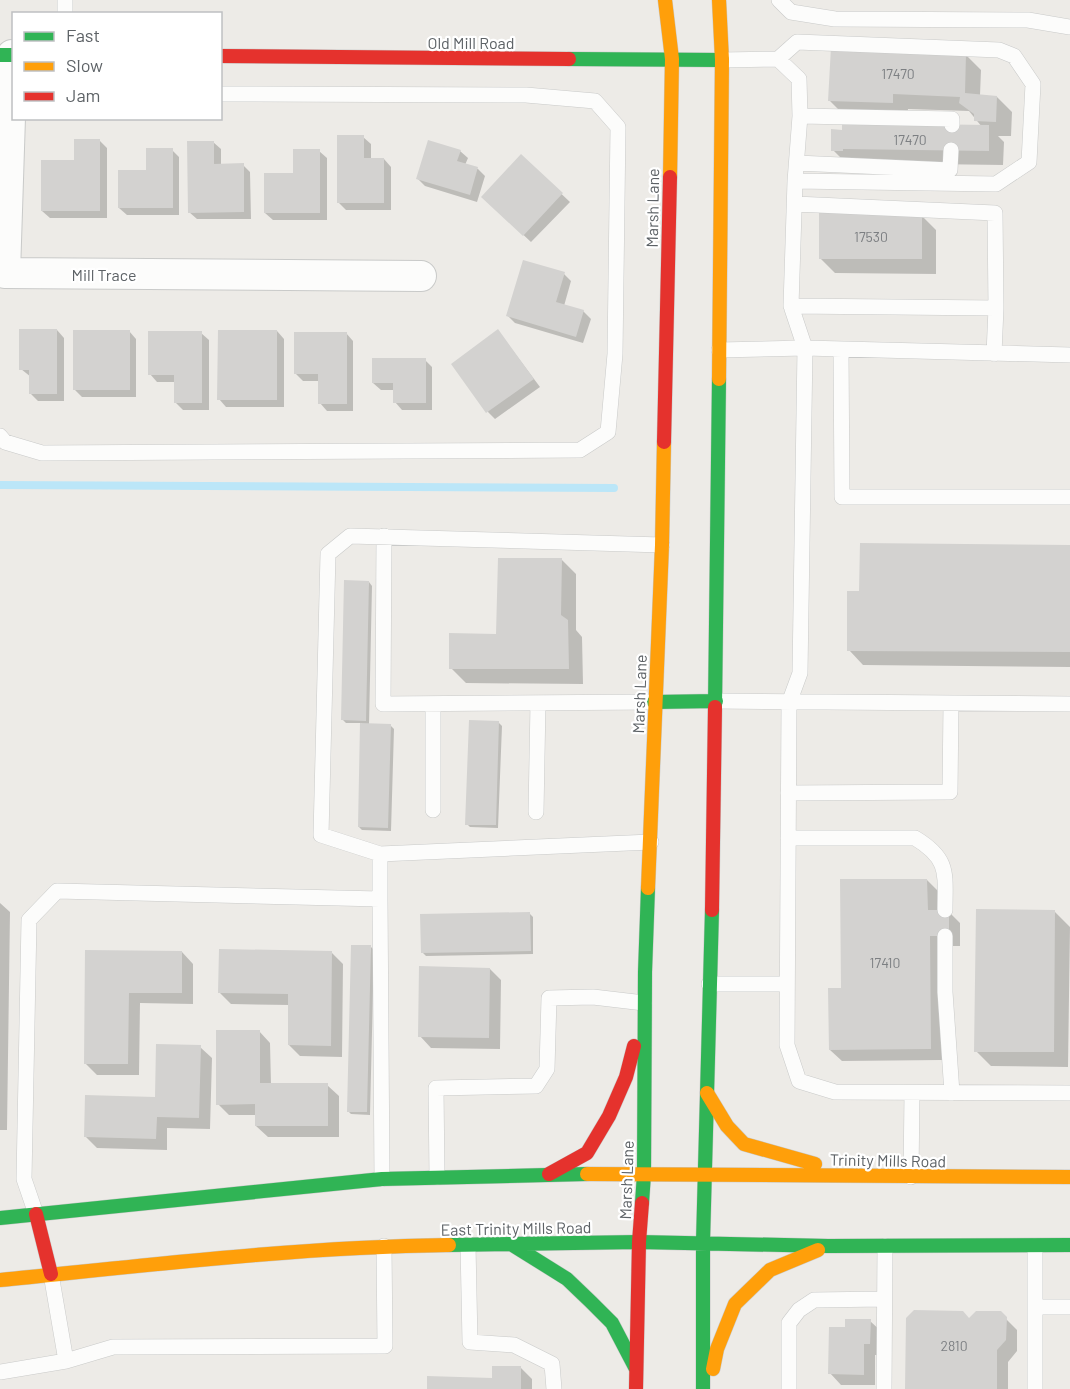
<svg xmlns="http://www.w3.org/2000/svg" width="1070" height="1389" font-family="Barlow,sans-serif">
<rect width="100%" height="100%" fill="#edebe7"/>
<!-- shadow -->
<path fill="#0003" d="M966 55 981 70 980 95 997 97 1012 112 1011 136H998L1004 142 1003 165 857 163 848 165 833 150 982 127 969 111 908 109 907 118 845 116 830 101Z
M363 137 371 144V159H384L391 167V210H346L338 202Z
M100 141 107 148V218H50L42 211 75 161Z
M213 142 221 149V165H243L250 172 251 219H197L189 212Z
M172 150 179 157V215H127L119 208Z
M319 151 327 158V220H273L265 213 294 174Z
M460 151 468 158 465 165 478 169 485 176 477 202 425 186 418 179Z
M521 156 570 202 531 242 483 197Z
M921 215 936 230V274L835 273 820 258Z
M564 274 571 281 564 306 583 311 591 319 583 343 515 323 508 316Z
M57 330 64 338V401H38L31 394V377L21 369Z
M129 331 136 339V397H82L75 390Z
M277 331 284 339V407H226L219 399Z
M498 331 540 387 495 419 488 412Z
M201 333 209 340V410H183L175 402V382H157L150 374Z
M346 333 353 341V411H327L320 403V381H303L295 373Z
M425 360 432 367V410H402L395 402V390H381L373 383Z
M1070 546V667L863 665 849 650 861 593Z
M561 559 576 574V630L582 637 583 684 466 683 451 668 498 635Z
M369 582 372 586 369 725H390L394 729 391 831 362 830 359 827 362 723H346L343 720Z
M498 722 502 726 498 828 470 827 467 824Z
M927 880 938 891 949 912 960 923V946H940L942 1060 842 1061 830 1050Z
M0 903 10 912 7 1130H0Z
M1055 912 1070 927 1068 1067 991 1066 976 1051Z
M529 913 533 917V954L426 956 422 952Z
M371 947 374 950 370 1115 351 1114 348 1111Z
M86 951 182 952 193 964V1004L140 1003 139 1075H97L85 1063Z
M332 953 343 964 342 1057 300 1056 289 1045 290 1005 231 1004 220 993Z
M490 969 501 980 500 1049 431 1048 420 1036Z
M259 1031 270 1043 271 1085H327L339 1096V1137H268L256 1126V1115H229L218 1104Z
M200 1047 212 1058 210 1129 167 1128V1150L97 1148 86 1137 157 1098Z
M1000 1313 1017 1330V1351L1008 1362V1389H907L970 1319Z
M870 1321 882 1332 881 1355H875V1385H841L830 1373 846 1328Z
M521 1368 532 1379V1389H428L493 1379Z"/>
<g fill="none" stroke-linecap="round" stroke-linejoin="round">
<!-- stream -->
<path stroke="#bbe6f8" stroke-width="8" d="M0 485 614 488"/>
</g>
<!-- building -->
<path fill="#d3d2d0" d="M831 47 966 54 965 93 997 96 996 122 974 121V114L959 103 960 97 893 94V103L828 101Z
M842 123 989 125V151L843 149V151H831V129L842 130Z
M337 135H364V158H384V203H337Z
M74 139H100V211H41V160H74Z
M428 140 461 150 457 161 478 167 470 195 416 179Z
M187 141H214V164L244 163V212L188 213Z
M146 148H173V208H118V170H146Z
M293 149H320V213H264V173H293Z
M521 154 563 193 523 236 481 197Z
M819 213H922V259H819Z
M523 260 565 272 556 302 584 310 576 337 506 316Z
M19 329H57V394H29V370H19Z
M498 329 534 379 486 413 451 364Z
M73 330H130V390H73Z
M218 330H277V400H217Z
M148 331H202V403H174V375H148Z
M294 332H347V404H318V374H294Z
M372 358H426V403H393V383H372Z
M860 543 1070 545V652L847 651V591H859Z
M498 558H562L561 615 568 620 569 669H449V633L496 634Z
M344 580 369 581 366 721 341 720Z
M469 720 499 721 496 825H465Z
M360 723 391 724 388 828 358 827Z
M840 879H927L928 910H949V936H930L931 1049 829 1050 828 988H841Z
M976 909 1055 910 1054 1052H974Z
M530 912 531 951 421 953 420 914Z
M351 945H371L367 1112H347Z
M219 949 332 951 331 1046 288 1045V994L218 993Z
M85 950 182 951V993H129L128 1064H84Z
M419 966 490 968 489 1038 418 1037Z
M216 1030H260V1083H328V1126H255V1104L216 1105Z
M156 1044 201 1045 199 1118 157 1117 156 1139 84 1137 85 1095 155 1097Z
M914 1310 963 1311 969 1318 976 1311H1001L1007 1317 1006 1340 997 1350V1389H905L906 1318Z
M845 1319H871L870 1344H864V1375L828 1374 829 1327H845Z
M492 1366H521V1389H427V1376L492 1378Z"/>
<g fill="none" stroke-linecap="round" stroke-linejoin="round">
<!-- lane casing -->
<g stroke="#c9cac9" stroke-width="16">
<path id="lane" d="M779 0 791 12 835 19 1028 20 1070 27
M65 14V0
M722 60 778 59 799 79 800 116 795 181 996 184 1029 162 1033 84 1014 56 999 50 797 42 778 59
M800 116 952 119V125
M797 163 950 170 951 150
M795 181 791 306 805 348 800 673 789 703 787 1045 799 1081 835 1092 1070 1093
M795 204 995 213 996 308
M791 306 996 308 994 354
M841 349 842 497H1070
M719 350 805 348 1070 355
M0 436 5 442 42 453 580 450 608 432 615 354 618 127 595 101 526 95 220 94
M384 536 383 704 654 702
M716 701 1070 704
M433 704V810
M788 793 950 792 951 704
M536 812 538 703
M788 838H915C950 859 945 874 945 910
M380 854 321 835 328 554 350 536 662 545
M380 899V854L651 842
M945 936V992L952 1093
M709 984H787
M437 1177 436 1088 536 1086 547 1069 549 998 593 997 644 1003
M911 1177 912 1093
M36 1214 24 1179 29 920 57 891 380 899 382 1179
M468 1245 470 1342 514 1345 552 1364 554 1389
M1035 1246V1389
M51 1274 66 1361
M1035 1307H1070
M0 1372 66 1361 113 1347 385 1346 384 1246
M789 1389V1323L799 1310 814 1300 884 1299
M884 1389 885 1246"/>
</g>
<!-- street casing -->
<g stroke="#c9cac9" stroke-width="32">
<path id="street" d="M12 55 5 273 421 276"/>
</g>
<!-- fast casing -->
<g stroke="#c9cac9" stroke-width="15">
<path id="fast" d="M0 55H14
M569 59 722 60
M654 702 716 701
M715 707 719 379
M642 1203 644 1174 645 972 648 888
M0 1218 382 1179 587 1174
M511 1244 567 1279 591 1302 612 1323 635 1367
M449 1245 639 1242 828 1246 1070 1245
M703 1389V1242L712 910"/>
</g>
<!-- slow casing -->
<g stroke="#c9cac9" stroke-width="15">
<path id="slow" d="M665 0 672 59 670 177
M719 379 722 60 719 0
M648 888 662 545 664 442
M707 1093 727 1126 744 1144 815 1164
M587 1174 1070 1177
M0 1280C149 1265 299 1247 449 1245
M713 1369 717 1349 735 1304 770 1270 818 1250"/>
</g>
<!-- jam casing -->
<g stroke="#c9cac9" stroke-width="15">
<path id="jam" d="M220 56 569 59
M664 442 670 177
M712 910 715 707
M549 1174 587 1153 609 1116 626 1077 634 1046
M36 1214 51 1274
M636 1389 639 1242 642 1203"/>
</g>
<!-- lane -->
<use href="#lane" stroke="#fcfcfb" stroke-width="15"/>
<!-- street -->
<use href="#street" stroke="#fcfcfb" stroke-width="30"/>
<!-- fast -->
<use href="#fast" stroke="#30b455" stroke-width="14"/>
<!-- slow -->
<use href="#slow" stroke="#ff9f0a" stroke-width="14"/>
<!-- jam -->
<use href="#jam" stroke="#e5322d" stroke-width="14"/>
</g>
<g text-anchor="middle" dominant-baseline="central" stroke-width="4.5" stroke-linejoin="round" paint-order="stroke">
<!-- number labels -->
<g font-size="14" fill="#7c7f82">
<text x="898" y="73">17470</text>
<text x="910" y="139">17470</text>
<text x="871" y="236">17530</text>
<text x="885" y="962">17410</text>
<text x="954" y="1345">2810</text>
</g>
<!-- street labels -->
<g font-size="16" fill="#5d6266" stroke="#fff">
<text x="471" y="42">Old Mill Road</text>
<text transform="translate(652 208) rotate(-89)">Marsh Lane</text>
<text x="104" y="274">Mill Trace</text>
<text transform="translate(639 694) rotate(-88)">Marsh Lane</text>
<text transform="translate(888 1160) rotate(1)">Trinity Mills Road</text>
<text transform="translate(626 1180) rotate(-88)">Marsh Lane</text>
<text transform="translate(516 1228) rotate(-1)">East Trinity Mills Road</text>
</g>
</g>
<!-- legend -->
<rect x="12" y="12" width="210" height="108" fill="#ffffff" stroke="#bec0c2" stroke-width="1.5"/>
<rect x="24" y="32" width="30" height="9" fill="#30b455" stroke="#bec0c2" stroke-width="1.5"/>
<text x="66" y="42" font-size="18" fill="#5d6266">Fast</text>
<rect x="24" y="62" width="30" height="9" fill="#ff9f0a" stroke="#bec0c2" stroke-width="1.5"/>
<text x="66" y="72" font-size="18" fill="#5d6266">Slow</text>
<rect x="24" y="92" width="30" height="9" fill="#e5322d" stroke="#bec0c2" stroke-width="1.5"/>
<text x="66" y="102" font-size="18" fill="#5d6266">Jam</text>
</svg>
